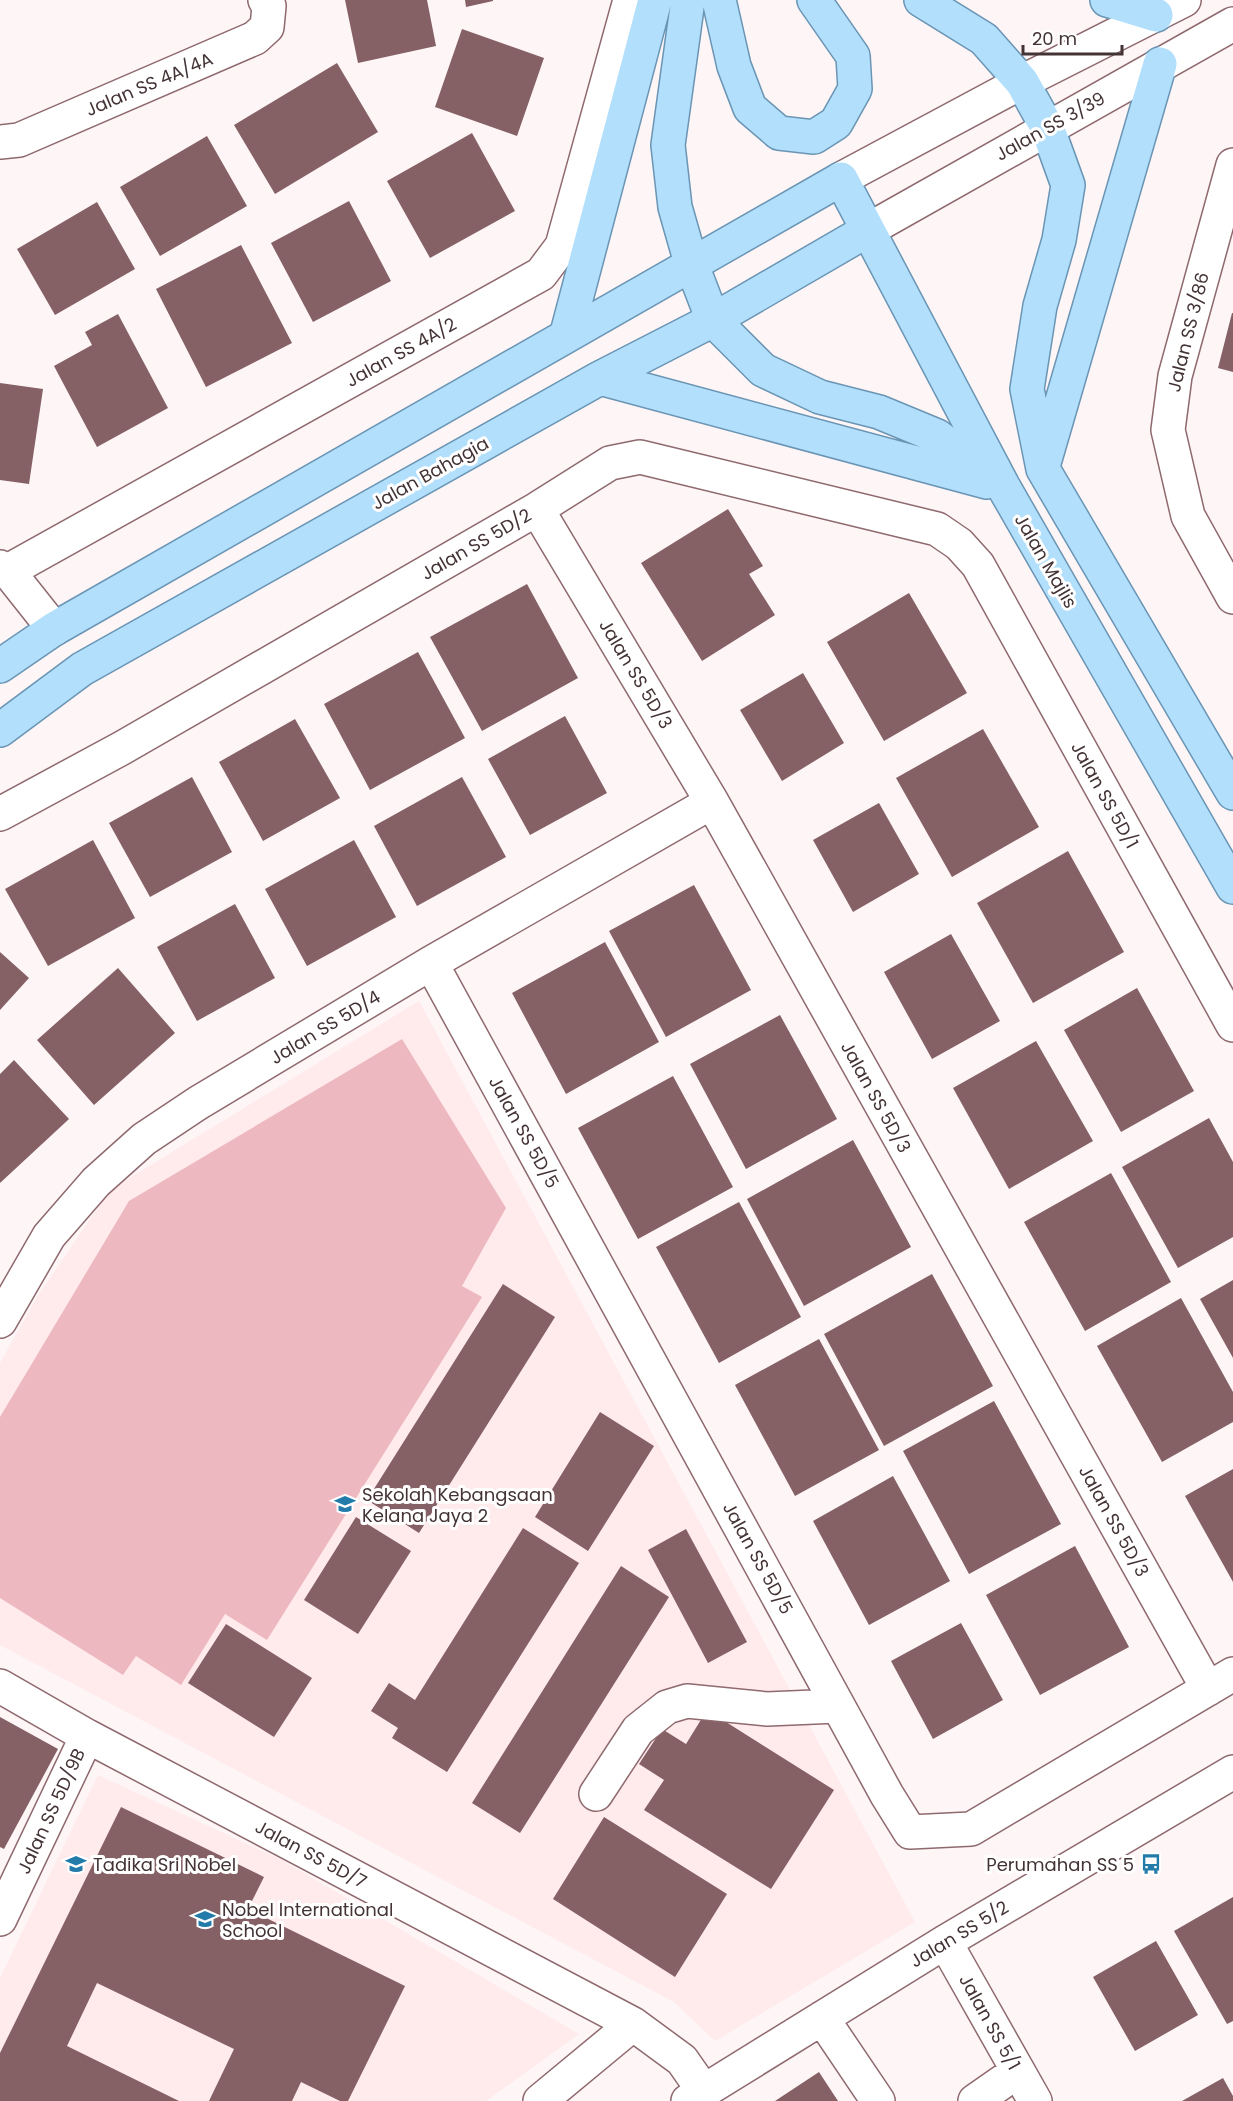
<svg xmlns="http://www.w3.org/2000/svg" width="1233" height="2101" font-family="Poppins,sans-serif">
<rect width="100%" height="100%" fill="#fef5f6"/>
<!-- built -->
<path fill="#ffeaec" d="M419 1001 915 1922 715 2041 674 2002 0 1645V1363L39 1294 110 1190Z
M98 1775 280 1859 579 2034 486 2101H0V1978Z"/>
<!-- green -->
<path fill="#edb8bf" d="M402 1039 506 1208 462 1286 482 1297 267 1640 225 1614 181 1685 136 1656 123 1675 0 1598V1417L129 1201Z"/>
<!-- building -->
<path fill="#856065" d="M345 0H427L436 46 358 63Z
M465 0H493V1L466 7Z
M462 29 544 58 517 136 435 107Z
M337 63 378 132 275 194 234 125Z
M472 133 515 211 430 258 387 181Z
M207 136 247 206 160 256 120 187Z
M349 201 391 281 313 322 271 243Z
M97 202 135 269 55 315 17 249Z
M241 245 292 343 206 387 156 289Z
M1232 313H1233V372L1218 368Z
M118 314 168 408 97 447 54 366 92 345 85 332Z
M0 383 43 389 29 484 0 480Z
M728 509 763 566 749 574 775 615 702 661 641 563Z
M527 584 578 678 482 731 430 637Z
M909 593 967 693 884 741 827 642Z
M418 652 465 738 370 790 324 704Z
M803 673 844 743 782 781 740 710Z
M565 716 607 793 530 835 488 759Z
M295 719 340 798 263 841 219 762Z
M983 729 1039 827 952 877 896 778Z
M192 777 232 852 150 897 109 823Z
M462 777 506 857 417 906 374 826Z
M879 803 919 874 853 912 813 840Z
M93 840 135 918 48 966 5 889Z
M354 840 396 917 307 966 265 889Z
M1068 851 1124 952 1033 1003 977 903Z
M694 885 751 990 666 1037 609 931Z
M235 904 275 978 197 1021 157 947Z
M951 934 1000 1021 932 1059 884 972Z
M605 942 659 1042 566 1094 512 993Z
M0 952 29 978 0 1010Z
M118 968 175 1033 94 1105 37 1040Z
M1137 988 1194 1091 1121 1132 1064 1030Z
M780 1015 837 1119 746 1169 690 1064Z
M1036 1041 1093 1141 1009 1189 953 1088Z
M14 1060 69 1119 0 1183V1074Z
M673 1076 733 1187 638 1239 578 1128Z
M1209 1118 1233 1162V1237L1178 1268 1122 1167Z
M853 1140 911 1247 804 1306 747 1199Z
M1111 1173 1171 1282 1085 1331 1024 1222Z
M739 1202 801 1317 719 1363 656 1247Z
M932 1274 993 1386 884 1446 824 1334Z
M1233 1280V1358L1200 1299Z
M503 1284 555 1317 419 1533 367 1500Z
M1181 1298 1233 1392V1422L1162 1462 1097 1346Z
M819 1339 879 1450 795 1496 735 1385Z
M994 1401 1061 1524 969 1574 903 1451Z
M600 1412 654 1446 588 1551 535 1517Z
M1233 1469V1582L1185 1496Z
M893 1476 950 1581 869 1625 813 1521Z
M356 1517 411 1551 358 1634 304 1600Z
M523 1528 579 1563 447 1772 392 1738 398 1728 371 1711 389 1683 415 1700Z
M686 1529 747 1642 708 1663 648 1550Z
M1075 1546 1129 1647 1040 1695 986 1595Z
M621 1566 669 1597 520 1833 472 1803Z
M961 1623 1003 1700 933 1739 891 1661Z
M226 1624 312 1678 274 1737 188 1683Z
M707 1710 834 1790 771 1889 644 1810 664 1780 639 1764 662 1729 686 1744Z
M0 1717 58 1749 4 1849 0 1847Z
M121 1807 264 1877 248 1909 405 1986 348 2101H340L301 2082 292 2101H209L234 2049 97 1983 67 2046 179 2101H0V2053Z
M604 1817 727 1894 675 1977 553 1899Z
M1233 1897V2021L1227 2024 1174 1931Z
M1156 1941 1198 2015 1135 2051 1093 1977Z
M819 2072 838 2101H775Z
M1223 2078 1233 2096V2101H1182Z"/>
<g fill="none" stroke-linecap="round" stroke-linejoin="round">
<!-- minor casing -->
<g stroke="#8e696e" stroke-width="36">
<path id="minor" d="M0 142 19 140 255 38 267 27 269 6 265 0
M1233 165 1175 376 1168 430 1188 516 1233 597
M841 179 1022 82 1184 0
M868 230 1233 24
M537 509 712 802 1208 1689
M0 567 8 571 54 629
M8 571 541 274 562 246 630 0
M0 814 122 748 537 509 610 463 640 457 937 529 959 544 978 565 1233 1025
M431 963 887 1795 910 1832 971 1829 1233 1674
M0 1321 49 1236 96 1182 144 1139 198 1103 431 963 712 802
M0 1686 87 1736 633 2024 682 2060 703 2090
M596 1794 638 1730 667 1707 687 1701 767 1709 838 1706
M0 1919 87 1736
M945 1942 1035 2101
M822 2018 878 2101
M540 2101 633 2024
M688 2101 945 1942 1233 1772
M975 2101 1018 2071"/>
</g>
<!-- major casing -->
<g stroke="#6a95b4" stroke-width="36">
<path id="major" d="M688 0 668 145 675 207 691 263 713 320 763 370 820 397 879 412 937 436 995 480
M719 0 734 66 750 108 779 133 814 137 836 123 855 89 853 56 814 0
M921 0 984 39 1022 82 1047 127 1068 185 1059 240 1040 306 1027 389 1043 469 1233 793
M1107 0 1156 15
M567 333 655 0
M600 378 987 482
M1044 463 1160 64
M0 666 54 629 841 179 1003 486 1233 887
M0 730 82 669 600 378 713 320 868 230"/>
</g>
<!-- minor -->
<use href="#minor" stroke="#fff" stroke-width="33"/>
<!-- major -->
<use href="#major" stroke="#b2dffb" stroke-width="33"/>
</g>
<!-- icons -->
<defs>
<g id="school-bare" transform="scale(1.62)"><path d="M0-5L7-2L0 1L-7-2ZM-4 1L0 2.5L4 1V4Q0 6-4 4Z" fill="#237baa" stroke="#fff" stroke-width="2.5" paint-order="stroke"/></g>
<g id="bus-bare" transform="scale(1.62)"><path d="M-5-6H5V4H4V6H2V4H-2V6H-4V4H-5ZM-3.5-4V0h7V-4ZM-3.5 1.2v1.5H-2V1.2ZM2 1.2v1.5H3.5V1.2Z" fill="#237baa" stroke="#fff" stroke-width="2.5" paint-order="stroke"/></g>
</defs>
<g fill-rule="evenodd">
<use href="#school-bare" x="345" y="1504"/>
<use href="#school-bare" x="76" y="1864"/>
<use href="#bus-bare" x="1151" y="1864"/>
<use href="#school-bare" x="205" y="1919"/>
</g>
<g text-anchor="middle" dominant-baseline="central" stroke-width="6" stroke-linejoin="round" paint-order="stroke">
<!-- street labels -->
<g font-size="18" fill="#433335" stroke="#fff">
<text transform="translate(149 84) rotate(-23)">Jalan SS 4A/4A</text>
<text transform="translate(1050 126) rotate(-29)">Jalan SS 3/39</text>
<text transform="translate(1188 332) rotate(-76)">Jalan SS 3/86</text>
<text transform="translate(401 352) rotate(-29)">Jalan SS 4A/2</text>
<text transform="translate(430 473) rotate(-29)">Jalan Bahagia</text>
<text transform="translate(476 544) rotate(-30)">Jalan SS 5D/2</text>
<text transform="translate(1046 561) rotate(60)">Jalan Majlis</text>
<text transform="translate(636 674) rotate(59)">Jalan SS 5D/3</text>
<text transform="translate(1105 795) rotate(61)">Jalan SS 5D/1</text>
<text transform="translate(325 1027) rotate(-31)">Jalan SS 5D/4</text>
<text transform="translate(876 1097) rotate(61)">Jalan SS 5D/3</text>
<text transform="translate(524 1132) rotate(61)">Jalan SS 5D/5</text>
<text transform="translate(1114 1521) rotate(61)">Jalan SS 5D/3</text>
<text transform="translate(758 1558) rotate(61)">Jalan SS 5D/5</text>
<text transform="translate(51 1811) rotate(-65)">Jalan SS 5D/9B</text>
<text transform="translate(311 1854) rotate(28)">Jalan SS 5D/7</text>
<text transform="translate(959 1934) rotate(-31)">Jalan SS 5/2</text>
<text transform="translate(990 2022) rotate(61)">Jalan SS 5/1</text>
</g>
<!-- poi labels -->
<g font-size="18" fill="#433335" stroke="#fff" text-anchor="start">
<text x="362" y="1494">Sekolah Kebangsaan<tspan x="362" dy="21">Kelana Jaya 2</tspan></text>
<text x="93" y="1864">Tadika Sri Nobel</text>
<text x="1134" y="1864" text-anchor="end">Perumahan SS 5</text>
<text x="222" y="1909">Nobel International<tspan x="222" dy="21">School</tspan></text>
</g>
</g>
<!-- scale -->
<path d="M1023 45v9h99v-9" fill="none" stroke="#433335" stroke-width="3"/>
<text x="1032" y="45" font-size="18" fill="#433335" stroke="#ffffff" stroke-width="4.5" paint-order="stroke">20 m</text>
</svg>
